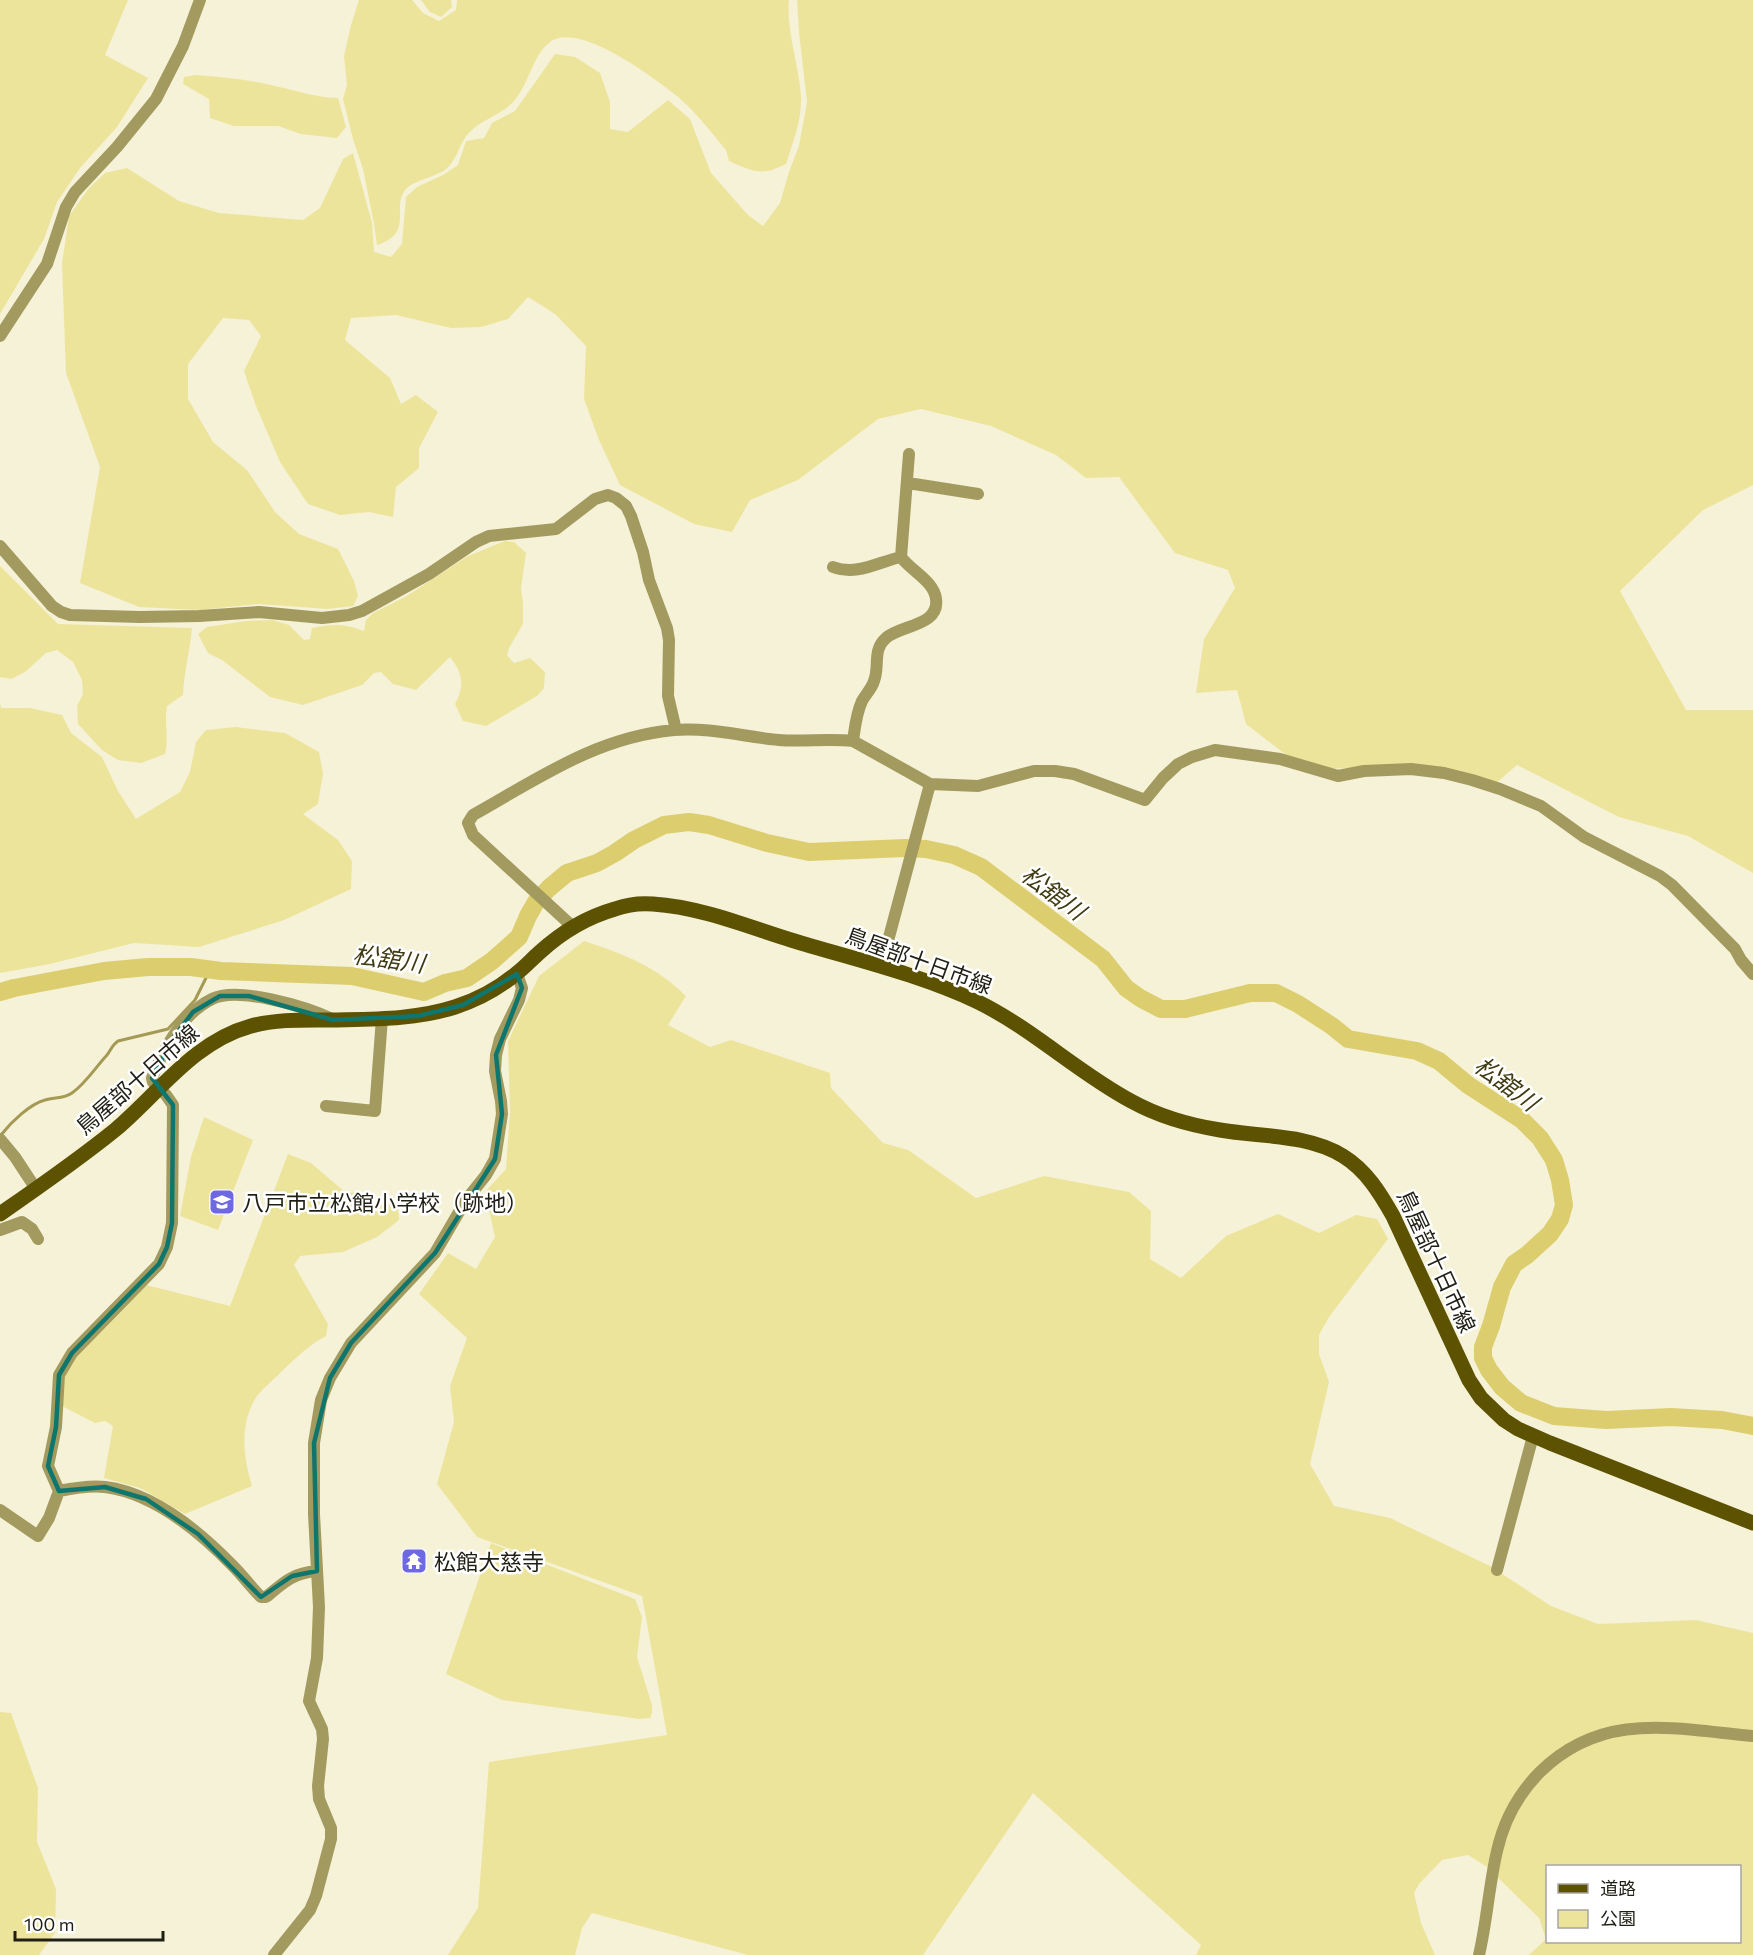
<svg xmlns="http://www.w3.org/2000/svg" width="1753" height="1955" font-family="Commissioner,'Noto Sans JP',sans-serif">
<rect width="100%" height="100%" fill="#f5f2d8"/>
<!-- green -->
<path fill="#ede49c" fill-rule="evenodd" d="M0 0H128L105 55 148 78 117 127 80 168 57 202 44 239 0 314Z
M359 0H412L423 13 439 21 456 10 457 0H789C786 30 799 65 801 96 802 120 793 142 786 164 761 177 753 171 729 161L726 150C711 132 695 111 677 96 654 78 576 19 549 43 531 57 529 87 511 104 497 117 478 121 467 135 459 145 456 162 445 170 436 176 415 181 408 187 388 205 417 232 377 245L374 224 363 169 353 139 343 99 347 85 344 56 351 25Z
M421 0H451L452 7 441 17 430 12Z
M797 0H1753V485L1703 510 1620 591 1686 710H1753V873L1688 836 1619 817 1517 765 1496 783 1348 768 1326 769 1294 761 1246 724 1237 690 1196 693 1204 639 1235 588 1228 570 1175 553 1119 477 1086 478 1056 455 991 426 921 409 878 419 798 480 750 500 732 532 694 524 620 485 599 440 584 399 586 346 555 314 528 297 508 319 481 327 451 328 396 315 351 318 345 340 390 378 401 404 416 395 438 412 419 448V468L396 487 393 517 369 512 340 515 308 504 280 462 256 406 244 371 261 336 249 320 223 318 188 364V399L213 442 247 470 275 512 299 534 338 549 354 581 358 596 353 606 328 609 259 604 198 610 139 607 80 583 100 467 66 373 62 264 69 216 89 188 105 173 127 168 179 201 219 213 303 220 320 208 343 159 353 153 372 223 374 252 391 257 402 244 406 197 417 187 443 175 458 165 466 141 484 138 492 123 515 111 555 54 575 57 600 73 610 102V129L628 132 668 100 690 119 711 173 748 215 763 226 780 203 789 172 799 146 807 102 799 32Z
M196 75C224 77 252 80 279 87 299 91 317 98 338 98L346 127 337 138 301 134 278 126H234L210 118 209 99 183 84 184 77Z
M505 541 514 542 526 553 521 588 523 603V624L509 648 507 655 514 663 530 658 545 672 544 688 537 696 486 726 463 721 455 704C465 685 463 674 450 657L416 690 393 684 381 672 374 673 362 685 303 705 270 697 222 660 208 653 198 634 207 627 246 621 272 620 289 625 304 640 310 639 312 628C333 624 343 623 364 631L366 620 373 613 405 597 468 556Z
M0 566 58 624 192 628C190 651 184 672 183 695L167 706C164 723 169 738 165 754L141 763 118 760 102 750 78 724 77 706 83 694 82 680 73 662 57 650 46 653 25 672 11 679 0 677Z
M0 703 1 708H30L62 715 71 733 102 757 118 791 136 819 180 792 190 772 196 742 206 730 236 727 285 733 319 752 323 773 318 804 303 814 338 840 352 861 351 889 284 920 199 947 134 943 50 964 0 973Z
M584 941C626 955 654 965 686 996L668 1025 710 1047 731 1040 830 1073 831 1088 883 1143 908 1150 976 1198 1044 1176 1129 1192 1151 1211 1150 1259 1181 1278 1226 1236 1278 1214 1319 1233 1356 1215 1377 1219 1388 1239 1329 1317 1319 1335V1354L1329 1382 1310 1464 1334 1506 1390 1518 1490 1566 1551 1606 1598 1624 1696 1620 1753 1633V1955H1529L1546 1939 1539 1918 1487 1867 1468 1855 1442 1860 1419 1884 1414 1893 1421 1923 1435 1955H1196L1201 1945 1033 1793 923 1955H748L592 1913 582 1928 575 1955H448L478 1908 489 1762 667 1735 642 1596 477 1537 437 1484 454 1422 450 1386 467 1338 419 1294 448 1253 476 1269 495 1237 485 1192 506 1169 510 1112 508 1041 539 976ZM1548 1866H1740V1942H1548Z
M204 1117 253 1140 218 1230 180 1216 191 1157Z
M288 1154 311 1163 346 1193 358 1192 373 1204 389 1199 398 1205 399 1220 377 1237 343 1252 300 1256 294 1265 328 1324 326 1336C309 1345 297 1357 283 1370 275 1379 264 1387 257 1396 239 1423 243 1457 252 1486L185 1514 140 1488 104 1478 113 1426 105 1421 95 1423 62 1406 65 1374 80 1350 146 1285 230 1306Z
M491 1543 635 1599 642 1617 637 1657 652 1705V1713L650 1718 640 1719 502 1700 446 1674Z
M0 1712 11 1713 38 1788 37 1842 56 1889 55 1933 39 1955H0Z"/>
<g fill="none" stroke-linecap="round" stroke-linejoin="round">
<!-- stream -->
<path stroke="#a49a54" stroke-width="3" d="M1 1135C11 1122 30 1104 45 1100 54 1097 64 1099 72 1093 86 1083 95 1068 107 1055 111 1050 112 1045 118 1041L168 1029 195 1000 206 978V969"/>
<!-- river -->
<path stroke="#dcce6f" stroke-width="18" d="M0 992 14 988 104 971 148 967H191L221 971 352 976 424 992 445 983 467 978 492 961 519 937 528 916 536 902 549 888 567 873 597 863 615 853 634 840 664 825 689 822 709 825 767 843 809 852 905 848 926 849 954 855 981 867 1103 959 1126 988 1140 998 1161 1009H1185L1250 993H1276L1298 1004 1332 1026 1348 1039 1417 1051 1439 1061 1468 1085 1522 1120 1540 1138 1554 1160 1560 1180 1564 1205 1560 1219 1550 1234 1527 1255 1514 1264 1502 1287 1491 1326 1483 1347V1358L1489 1370 1502 1387 1521 1403 1554 1416 1606 1420 1671 1417 1722 1420 1753 1426"/>
<!-- minor -->
<path stroke="#a39a5f" stroke-width="12" d="M0 336 47 264 66 207 75 192 117 147 156 99 183 46 200 0
M908 483 978 494
M0 546 52 606 61 612 70 615 140 617 199 616 259 612 322 618 349 615 362 611 429 574 476 542 489 536 556 529 595 499 608 495 616 498 626 506 631 516 643 552 649 580 667 628 669 640 668 696 676 730
M833 567C857 576 878 562 901 557
M853 741C855 727 856 714 862 701 866 694 872 688 874 681 880 666 872 650 886 638 900 625 940 626 936 599 934 581 911 571 901 557L909 454
M573 927 473 835 468 823 473 815C539 778 597 737 674 730 710 727 745 737 779 740 804 742 828 738 853 741L930 784 978 786 1034 771H1055L1074 774 1145 800 1163 778 1178 764 1192 757 1215 750 1280 759 1338 776 1364 771 1411 769 1444 773 1472 780 1500 789 1541 806 1584 837 1660 876 1672 885 1735 949 1741 960 1753 974
M881 967 930 784
M326 1106 375 1111 382 1018
M0 1139 15 1157 36 1189
M0 1230 22 1222 32 1229 38 1239
M59 1491C74 1488 90 1485 105 1487 154 1493 200 1532 233 1566 243 1576 251 1587 261 1597H266C284 1582 293 1573 317 1571
M0 1510 38 1536 49 1518 59 1491 48 1466 56 1427 59 1375 72 1353 159 1264 167 1247 172 1223 173 1105 166 1095 153 1082 152 1078C164 1048 183 1013 212 999 238 986 307 1007 332 1019
M1497 1570 1533 1436
M274 1955 310 1910 316 1896 331 1839V1828L319 1799 318 1786 323 1739 322 1729 309 1701 317 1658 319 1607 314 1514V1443L321 1400 330 1378 351 1343 435 1253 466 1200 486 1175 495 1159 502 1114 501 1101 495 1071 496 1055 500 1039 519 1000 522 988 517 974
M1479 1955C1487 1921 1489 1885 1497 1851 1504 1820 1518 1794 1540 1772 1603 1710 1675 1729 1753 1736"/>
<!-- major -->
<path stroke="#5c5201" stroke-width="15" d="M0 1214C39 1187 78 1160 115 1130 159 1093 193 1042 251 1026 277 1019 303 1020 330 1020 371 1019 415 1020 455 1007 477 1000 499 988 517 973 525 967 532 959 540 952 562 932 587 917 615 909 626 905 641 903 653 904 700 907 746 926 791 940 853 959 919 974 978 1002 1033 1029 1077 1072 1131 1101 1158 1116 1189 1125 1220 1130 1260 1137 1308 1134 1343 1156 1366 1170 1380 1193 1393 1216L1469 1380 1481 1398 1504 1420 1518 1429 1550 1443 1753 1523"/>
</g>
<!-- marked area -->
<path fill="none" stroke="#0f766e" stroke-width="4.5" stroke-linejoin="round" d="M517 974 522 988 496 1055 502 1114 495 1159 435 1253 351 1343 330 1378 314 1443 317 1571 292 1576 261 1597 198 1534 146 1499 105 1487 59 1491 48 1466 56 1427 59 1375 72 1353 159 1264 167 1247 172 1223 173 1105 152 1078 174 1037 193 1012 220 996H249L333 1020 418 1016 463 1005Z"/>
<!-- icons -->
<defs>
<g id="school-square" transform="scale(1.35)"><rect x="-9" y="-9" width="18" height="18" rx="4" fill="#6e69e3" stroke="#fff"/><path d="M0-5L7-2L0 1L-7-2ZM-4 1L0 2.5L4 1V4Q0 6-4 4Z" fill="#fff"/></g>
<g id="temple-square" transform="scale(1.35)"><rect x="-9" y="-9" width="18" height="18" rx="4" fill="#6e69e3" stroke="#fff"/><path d="M0-6L5-2H3V0L6.5 2.5H4V6H1.5V3h-3V6H-4V2.5H-6.5L-3 0V-2H-5Z" fill="#fff"/></g>
</defs>
<g fill-rule="evenodd">
<use href="#school-square" x="222" y="1202"/>
<use href="#temple-square" x="414" y="1561"/>
</g>
<g text-anchor="middle" dominant-baseline="central" stroke-width="5" stroke-linejoin="round" paint-order="stroke">
<!-- street labels -->
<g font-size="22" fill="#201f15" stroke="#fff">
<text transform="translate(919 960) rotate(20)">鳥屋部十日市線</text>
<text transform="translate(137 1079) rotate(-41)">鳥屋部十日市線</text>
<text transform="translate(1437 1261) rotate(65)">鳥屋部十日市線</text>
</g>
<!-- poi labels -->
<g font-size="22" fill="#201f15" stroke="#fff" text-anchor="start">
<text x="242" y="1202">八戸市立松館小学校（跡地）</text>
<text x="434" y="1561">松館大慈寺</text>
</g>
<!-- water labels -->
<g font-size="24" font-style="italic" fill="#403b12" stroke="#fff">
<text transform="translate(1054 892) rotate(37)">松舘川</text>
<text transform="translate(389 958) rotate(8)">松舘川</text>
<text transform="translate(1507 1083) rotate(37)">松舘川</text>
</g>
</g>
<!-- legend -->
<rect x="1546" y="1865" width="195" height="78" fill="#ffffff" stroke="#a6a5a1" stroke-width="1.5"/>
<rect x="1558" y="1884" width="30" height="9" fill="#5c5201" stroke="#a6a5a1" stroke-width="1.5"/>
<text x="1600" y="1895" font-size="18" fill="#201f15">道路</text>
<rect x="1558" y="1910" width="30" height="18" fill="#ede49c" stroke="#a6a5a1" stroke-width="1.5"/>
<text x="1600" y="1925" font-size="18" fill="#201f15">公園</text>
<!-- scale -->
<path d="M15 1931v9h148v-9" fill="none" stroke="#201f15" stroke-width="3"/>
<text x="24" y="1931" font-size="18" fill="#201f15" stroke="#ffffff" stroke-width="4.5" paint-order="stroke">100 m</text>
</svg>
